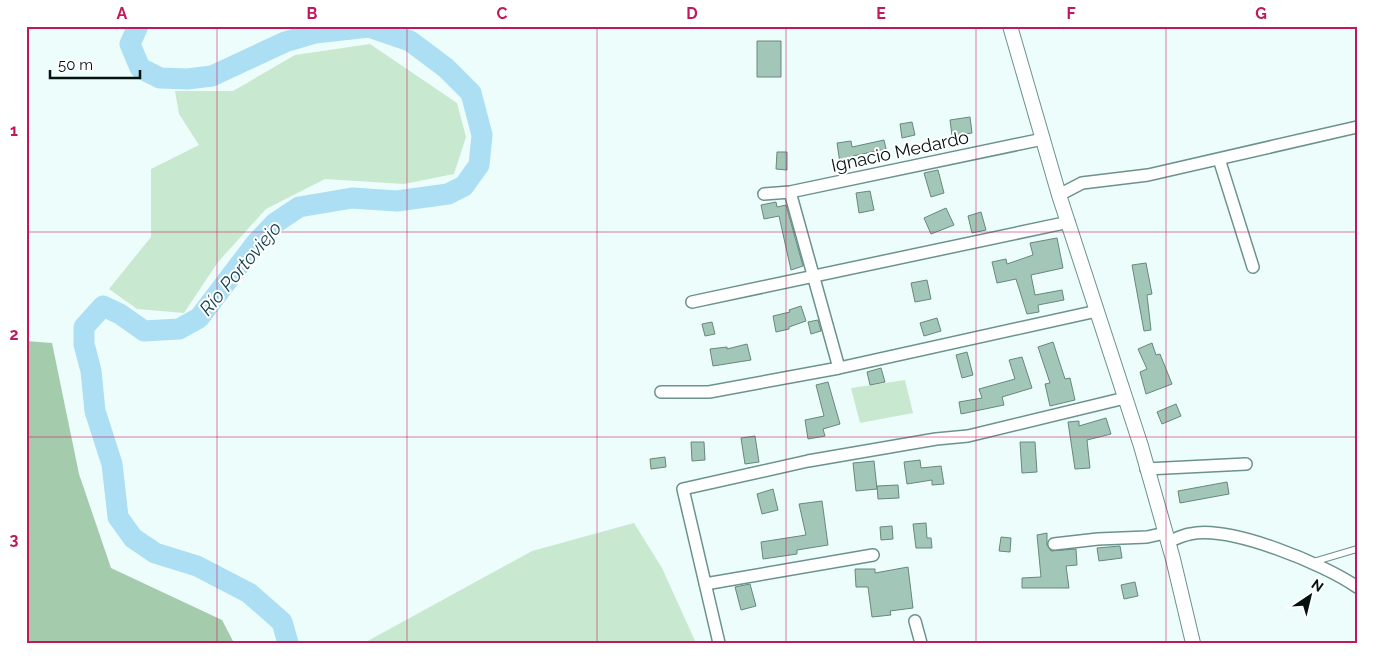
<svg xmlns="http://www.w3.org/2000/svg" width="1383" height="669" font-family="Raleway,sans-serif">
<rect width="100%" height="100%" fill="#edfdfb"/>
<!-- green -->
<path fill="#c8e9cf" d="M370 44 457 103 466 137 454 174 404 184 325 179 266 209 218 262 184 313 137 309 109 289 151 237V169L199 145 179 114 175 91H233L295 55Z
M905 380 913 413 860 423 851 388Z
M634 523 662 568 696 643H364L532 551Z"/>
<!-- forest -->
<path fill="#a4cbac" d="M26 341 52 343 79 474 111 568 222 620 234 643H26Z"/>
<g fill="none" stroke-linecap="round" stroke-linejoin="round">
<!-- river -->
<path stroke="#acdff3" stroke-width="21" d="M138 26 130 44 140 68 160 78 187 79 212 76 285 42 315 33 369 27 410 41 446 68 471 93 482 135 479 165 464 186 448 194 397 201 352 198 299 207 275 223 256 243 199 318 179 329 144 331 120 314 103 306 84 327V344L91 371 95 411 112 464 118 517 133 538 155 553 197 566 249 593 282 622 288 643"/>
</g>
<!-- building -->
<path fill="#a2c6b8" stroke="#66897b" d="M757 41H781V77H757Z
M970 117 972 133 952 136 950 120Z
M912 122 915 135 902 138 900 124Z
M884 140 886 149 853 156 854 161 840 163 837 143 851 141 852 147Z
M777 152H787V170L776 169Z
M938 170 944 193 931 197 924 173Z
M870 191 874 210 859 213 856 193Z
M776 202 777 207 786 205 803 266 791 270 779 216 764 219 761 205Z
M946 208 954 225 931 234 924 218Z
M981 212 986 230 972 233 968 216Z
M1057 238 1063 268 1031 275 1035 295 1062 290 1064 300 1038 305 1039 312 1027 314 1016 279 997 283 992 262 1006 259 1007 264 1033 255 1030 243Z
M1146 263 1152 294 1147 295 1151 330 1144 331 1132 265Z
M927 280 931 299 915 302 911 283Z
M801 306 806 321 789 327V329L776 332 773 316 790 312 789 310Z
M937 318 941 331 924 336 920 323Z
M818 320 821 331 811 334 808 322Z
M712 322 715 334 705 336 702 324Z
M1053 342 1065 379 1070 378 1075 400 1050 406 1045 384 1050 383 1038 347Z
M1152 343 1156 355 1160 354 1172 384 1146 394 1140 372 1147 369 1138 349Z
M747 344 751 360 713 366 710 349 727 347V349Z
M967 352 973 375 962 378 956 355Z
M1022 357 1032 388 1002 397 1004 405 961 414 959 402 982 398 979 389 1015 379 1009 360Z
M881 368 885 382 870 385 867 372Z
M828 382 840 424 823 429 825 436 808 439 805 420 824 416 816 385Z
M1176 404 1181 416 1162 424 1157 412Z
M1106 418 1111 434 1087 440 1090 468 1075 469 1068 422 1079 421V426Z
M755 436 759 462 745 464 741 438Z
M691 442H704L705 460 692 461Z
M1020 442H1035L1037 472 1022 473Z
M665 457 666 467 651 469 650 459Z
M920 460 921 468 941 466 944 484 932 485V480L907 484 904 462Z
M874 461 877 489 856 491 853 463Z
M1227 482 1229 494 1180 503 1178 491Z
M898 485 899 498 878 499 877 486Z
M773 489 778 510 762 514 757 494Z
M822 501 828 545 797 550V554L763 559 761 542 806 535 799 504Z
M926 523 927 538H931L932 548H916L913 524Z
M892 526 893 539 881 540 880 527Z
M1047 533V545L1051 551 1076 549 1077 565 1066 566 1069 588H1022V578L1041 577 1037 535Z
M1001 537 1011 538 1010 552 999 551Z
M1120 546 1122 558 1099 561 1097 548Z
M908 567 913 608 890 611 891 615 872 617 868 587H856L855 569H875V573Z
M1135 582 1138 596 1124 599 1121 585Z
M750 584 756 606 741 610 735 587Z"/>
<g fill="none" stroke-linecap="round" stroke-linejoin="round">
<!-- service casing -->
<g stroke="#6b928d" stroke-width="8">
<path id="service" d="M1313 562 1357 549"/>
</g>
<!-- minor casing -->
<g stroke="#6b928d" stroke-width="14">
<path id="minor" d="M1219 159 1253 267
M790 192 839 368
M764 194 790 192 1043 139
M1059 195 1082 183 1148 175 1357 127
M692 302 1069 222
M661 392H709L839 368 1097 311
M1146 469 1246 464
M1168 542C1175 539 1183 535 1190 534 1230 525 1324 564 1357 587
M1054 544 1098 539 1147 537 1165 533
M705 584 873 555
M915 621 921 643
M719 643 683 489 808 461 936 439 968 436 1125 398"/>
</g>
<!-- tertiary casing -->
<g stroke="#6b928d" stroke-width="16">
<path id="tertiary" d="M1010 26 1059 195 1141 446 1173 559 1193 643"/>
</g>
<!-- service -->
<use href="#service" stroke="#fff" stroke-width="5.5"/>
<!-- minor -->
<use href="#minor" stroke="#fff" stroke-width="11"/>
<!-- tertiary -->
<use href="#tertiary" stroke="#fff" stroke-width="14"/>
</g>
<!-- grid -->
<path fill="none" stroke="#c2185b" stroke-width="1" stroke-opacity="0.55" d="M217 26V643M407 26V643M597 26V643M786 26V643M976 26V643M1166 26V643M26 232H1357M26 437H1357"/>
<g text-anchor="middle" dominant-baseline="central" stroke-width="4" stroke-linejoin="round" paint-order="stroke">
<!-- street labels -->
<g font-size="18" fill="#041210" stroke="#fff">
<text transform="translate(900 151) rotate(-12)">Ignacio Medardo</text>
</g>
<!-- water labels -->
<g font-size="19" font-style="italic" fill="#123f4d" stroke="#fff">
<text transform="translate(240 268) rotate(-50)">Río Portoviejo</text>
</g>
</g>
<!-- border -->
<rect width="1383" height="669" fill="none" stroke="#ffffff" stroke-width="55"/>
<!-- north arrow -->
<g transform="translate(1310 596) rotate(35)" stroke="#ffffff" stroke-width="4" paint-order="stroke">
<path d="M0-4L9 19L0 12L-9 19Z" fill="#041210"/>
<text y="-8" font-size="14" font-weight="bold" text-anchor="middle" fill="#041210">N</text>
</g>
<!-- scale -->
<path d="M50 70v8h90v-8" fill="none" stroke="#041210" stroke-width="2.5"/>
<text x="58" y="70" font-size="15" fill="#041210" stroke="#ffffff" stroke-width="4" paint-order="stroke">50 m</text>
<rect x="28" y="28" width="1328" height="614" fill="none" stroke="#c2185b" stroke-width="2"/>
<g font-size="16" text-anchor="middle" font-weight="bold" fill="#c2185b">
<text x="122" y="19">A</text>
<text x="312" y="19">B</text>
<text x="502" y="19">C</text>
<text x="692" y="19">D</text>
<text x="881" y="19">E</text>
<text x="1071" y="19">F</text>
<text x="1261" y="19">G</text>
<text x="14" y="136">1</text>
<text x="14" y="340">2</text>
<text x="14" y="545">3</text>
</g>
</svg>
